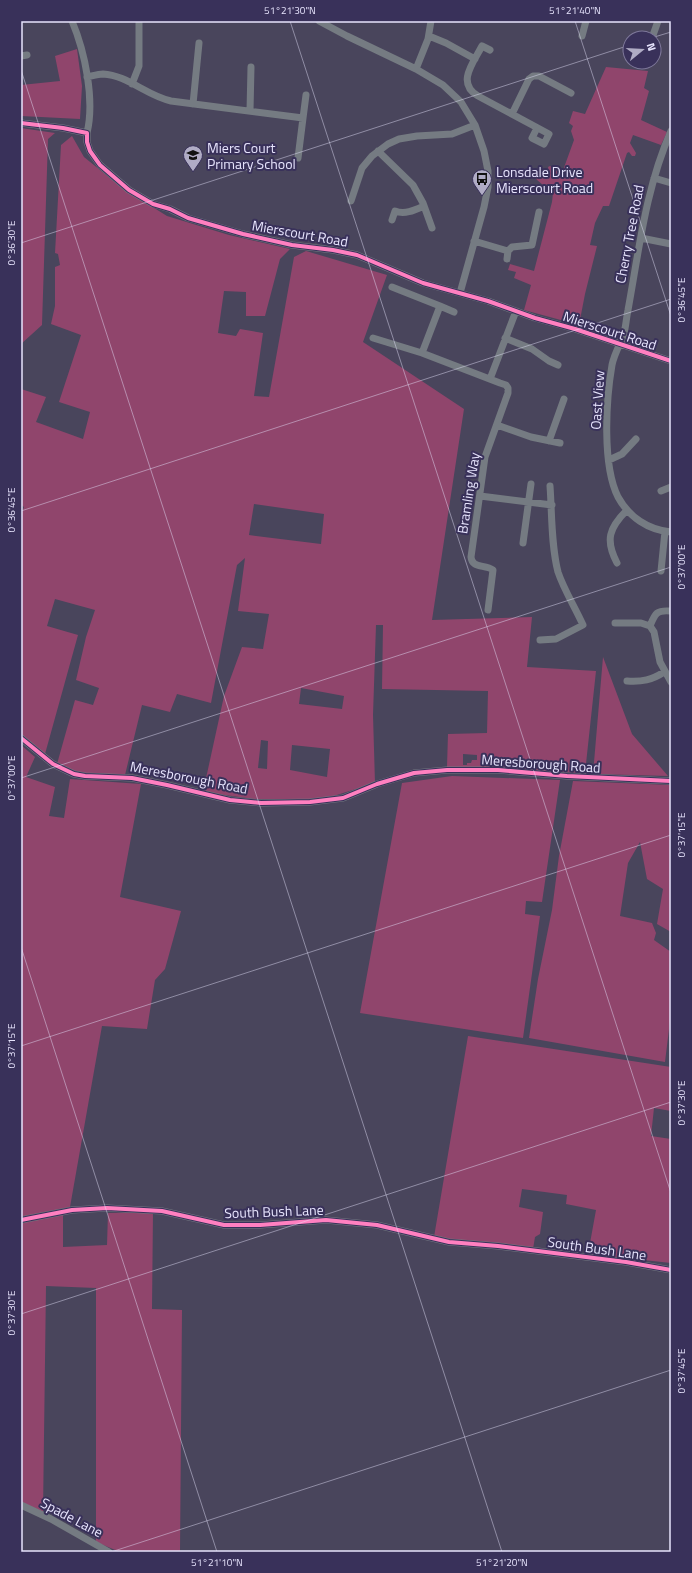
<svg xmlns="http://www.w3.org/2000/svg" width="692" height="1573" font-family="'Titillium Web',sans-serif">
<rect width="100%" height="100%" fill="#49455c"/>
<!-- green -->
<path fill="#90456c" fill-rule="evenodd" d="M77 49 82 86 80 119 21 116V85L60 81 55 56Z
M606 67 648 71 644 88 649 91 641 120 667 132 661 145 633 135 630 143 636 153 635 156H632L629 152 627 153 609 206H603L595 223 590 245 597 246 585 294 579 325 524 310 531 285 514 278 516 272 508 270 510 264 534 271 552 202 553 193C547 186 537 183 534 175L541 173 550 176 548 167 550 166 555 169 559 174 562 173 574 140 571 131 573 126 569 123 573 111 585 114Z
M21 128 55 133 48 139 42 325 21 344Z
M72 136 84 157 122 188 167 216 229 235 290 249 280 259 265 316H246V292L224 291 218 333 236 336 240 329 263 333 254 396 269 397 294 257 306 251 387 275 363 342 464 409 432 620 532 617 527 667 596 671 585 773 447 767 448 734 487 733 488 691 382 689 383 625H376L373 715 375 783 324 799H254L203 792 224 696 242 647 263 649 269 614 238 611 245 558 237 565 211 703 177 694 170 712 142 705 125 775 76 773 57 764 75 700 93 705 99 688 76 680 86 637 95 610 55 599 47 626 78 635 45 754 21 734V515L24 507 21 505V389L46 397 36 422 83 439 90 412 59 402 81 335 51 324 55 306V267L60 265 58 254 55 253 61 145ZM254 504 324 514 321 544 249 535ZM301 688 344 696 342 709 299 704ZM261 740 268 741 267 769 258 768ZM292 745 330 749 327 777 290 770ZM463 754 477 755V760H472L471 763H467V765H463Z
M603 657 632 734 668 776 593 774Z
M21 745 35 757 26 777 55 787 49 816 64 818 70 779 141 784 120 897 181 911 165 969 155 980 147 1029 102 1026 70 1207 21 1217Z
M452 776 560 780 542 902 526 901 525 914 540 916 523 1038 360 1013 402 783Z
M573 781 671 785V932L657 924 663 889 647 879 640 842 628 863 620 916 652 923 656 933 654 940 671 952V1013L665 1062 529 1038 538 979 552 910 559 856Z
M468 1036 671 1067V1111L654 1108 651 1136 671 1139V1263L588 1254 596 1210 566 1204 567 1195 522 1189 519 1207 543 1212 540 1234 535 1237 533 1249 434 1237Z
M153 1212 152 1309 182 1310 180 1552H120L96 1542V1288L46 1286 43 1512 21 1502V1221L63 1214V1247L107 1245 108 1213Z"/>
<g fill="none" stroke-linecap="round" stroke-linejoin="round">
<!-- minor -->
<path stroke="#757b82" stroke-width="7" d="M72 21C85 52 95 100 87 133
M319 21 347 36 416 69 443 85 461 102 475 125 484 151 488 171V187L484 207 460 293
M429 36 446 43 475 59
M582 36 586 21
M652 38 658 21
M490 50 482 46C473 63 456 83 478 96L549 134 544 144 532 138 537 128
M21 56 27 55
M416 69 428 39 431 21
M87 77C92 76 98 74 103 74 127 75 147 96 171 101L303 118 306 95
M132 84 139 66V21
M193 104 199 43
M250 111 251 67
M512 114 529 79 533 76H539L571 93
M21 123 63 128 87 133V142L90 151 100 165 129 190 153 204 170 209 188 218 243 234 292 245 333 250 357 255 423 283 488 301 535 318 575 329 671 361
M671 131C646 187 639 250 628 310 626 319 626 328 623 337 619 346 614 355 612 365 606 400 602 465 618 497 629 517 648 530 671 532
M378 151 413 185 423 203 432 228
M298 158 303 118
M654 178 671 183
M351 201 362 168 372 156 388 144 399 139 417 136 452 134 475 125
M392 220 395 211C405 215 415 210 424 206
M641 238 671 244
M474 241 508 251
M507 259 508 251 512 247 532 245 539 212
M392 287 440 306 422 353
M440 306 454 312
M373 338 422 353 500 383 506 385 508 388V393L485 457 471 557C472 569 485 564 493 570L488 610
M505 338 532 349 549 361 558 365
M490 379 516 311
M497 425 531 437 560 443
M549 441 564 399
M609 460 622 454 636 439
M661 491 671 487
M480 496 552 505
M523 543 531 484
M617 563C605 540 609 528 627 510
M661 571 665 531
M615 623H641L650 626 654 632 660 662 671 682
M650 626C655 614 656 610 670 611
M540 640 556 639 583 625C575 607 564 590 558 572 551 545 552 513 550 486
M627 681C642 682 652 680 664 672
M21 738 53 764 74 774 85 776 132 778 167 785 230 800 261 803 310 802 343 798 377 784 414 773 447 770H498L567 776 671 781
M21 1220 72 1210 107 1208 162 1211 224 1225H260L326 1220 377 1225 449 1242 498 1246 626 1262 671 1270
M21 1505 51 1519 109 1552"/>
<!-- cycleway casing -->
<g stroke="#39315a" stroke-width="6">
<path id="cycleway" d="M21 123 63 128 87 133V142L90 151 100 165 129 190 153 204 170 209 188 218 243 234 292 245 333 250 357 255 423 283 488 301 535 318 575 329 671 361
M21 738 53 764 74 774 85 776 132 778 167 785 230 800 261 803 310 802 343 798 377 784 414 773 447 770H498L567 776 671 781
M21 1220 72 1210 107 1208 162 1211 224 1225H260L326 1220 377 1225 449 1242 498 1246 626 1262 671 1270"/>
</g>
<!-- cycleway -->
<use href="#cycleway" stroke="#ff80c0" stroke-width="4"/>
</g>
<!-- ticks -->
<path fill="none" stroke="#e7e4fd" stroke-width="1" stroke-opacity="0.45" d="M290 21 671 1193M575 21 671 316M651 38 671 32M21 70 502 1552M21 243 630 45M21 511 671 299M21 778 671 567M21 947 217 1552M21 1046 671 835M21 1314 671 1102M111 1552 671 1370"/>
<!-- icons -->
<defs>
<g id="school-pin" transform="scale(1)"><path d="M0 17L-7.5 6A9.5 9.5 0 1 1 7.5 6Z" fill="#b0acc5" stroke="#39315a"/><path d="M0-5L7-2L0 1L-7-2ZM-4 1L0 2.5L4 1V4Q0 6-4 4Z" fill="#111"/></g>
<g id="bus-pin" transform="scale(1)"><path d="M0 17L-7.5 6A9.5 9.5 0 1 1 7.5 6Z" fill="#b0acc5" stroke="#39315a"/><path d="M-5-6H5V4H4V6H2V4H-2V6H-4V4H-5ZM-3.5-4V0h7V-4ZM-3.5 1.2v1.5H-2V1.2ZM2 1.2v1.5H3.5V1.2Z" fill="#111"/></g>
</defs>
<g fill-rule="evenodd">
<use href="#school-pin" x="193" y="155"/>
<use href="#bus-pin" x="482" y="179"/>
</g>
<g text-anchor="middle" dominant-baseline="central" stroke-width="4" stroke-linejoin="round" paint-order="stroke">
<!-- poi labels -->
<g font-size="14" fill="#e7e4fd" stroke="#39315a" text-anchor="start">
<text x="207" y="147">Miers Court<tspan x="207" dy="16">Primary School</tspan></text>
<text x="496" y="171">Lonsdale Drive<tspan x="496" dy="16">Mierscourt Road</tspan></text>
</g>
<!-- street labels -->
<g font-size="14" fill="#e7e4fd" stroke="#39315a">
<text transform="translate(300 233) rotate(10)">Mierscourt Road</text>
<text transform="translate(629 234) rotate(-79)">Cherry Tree Road</text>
<text transform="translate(610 330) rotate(18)">Mierscourt Road</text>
<text transform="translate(597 400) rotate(-86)">Oast View</text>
<text transform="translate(468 493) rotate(-81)">Bramling Way</text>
<text transform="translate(541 763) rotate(4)">Meresborough Road</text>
<text transform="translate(189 777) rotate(11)">Meresborough Road</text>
<text transform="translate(274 1211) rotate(-2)">South Bush Lane</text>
<text transform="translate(597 1248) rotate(8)">South Bush Lane</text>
<text transform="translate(72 1517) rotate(28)">Spade Lane</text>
</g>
</g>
<!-- border -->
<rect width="692" height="1573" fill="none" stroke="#39315a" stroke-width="44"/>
<!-- north arrow -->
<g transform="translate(642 50) rotate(72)"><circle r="19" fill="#39315a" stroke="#7f799b"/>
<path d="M0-3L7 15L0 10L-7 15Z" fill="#b0acc5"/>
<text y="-6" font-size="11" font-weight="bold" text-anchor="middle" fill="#e7e4fd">N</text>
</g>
<rect x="22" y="22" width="648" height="1529" fill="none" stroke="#e7e4fd" stroke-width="1.5"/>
<g font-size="10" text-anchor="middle" fill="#e7e4fd">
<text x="290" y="14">51°21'30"N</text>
<text x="575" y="14">51°21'40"N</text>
<text transform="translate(11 243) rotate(-90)" y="4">0°36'30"E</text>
<text transform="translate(681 300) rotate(-90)" y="4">0°36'45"E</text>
<text transform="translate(11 510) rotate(-90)" y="4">0°36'45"E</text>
<text transform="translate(681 567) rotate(-90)" y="4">0°37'00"E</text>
<text transform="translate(11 778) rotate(-90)" y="4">0°37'00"E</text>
<text transform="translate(681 835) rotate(-90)" y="4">0°37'15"E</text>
<text transform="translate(11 1046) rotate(-90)" y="4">0°37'15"E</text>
<text transform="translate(681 1103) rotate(-90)" y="4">0°37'30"E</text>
<text transform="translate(11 1313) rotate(-90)" y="4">0°37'30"E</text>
<text transform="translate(681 1371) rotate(-90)" y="4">0°37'45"E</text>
<text x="217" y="1566">51°21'10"N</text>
<text x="502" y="1566">51°21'20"N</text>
</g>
</svg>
